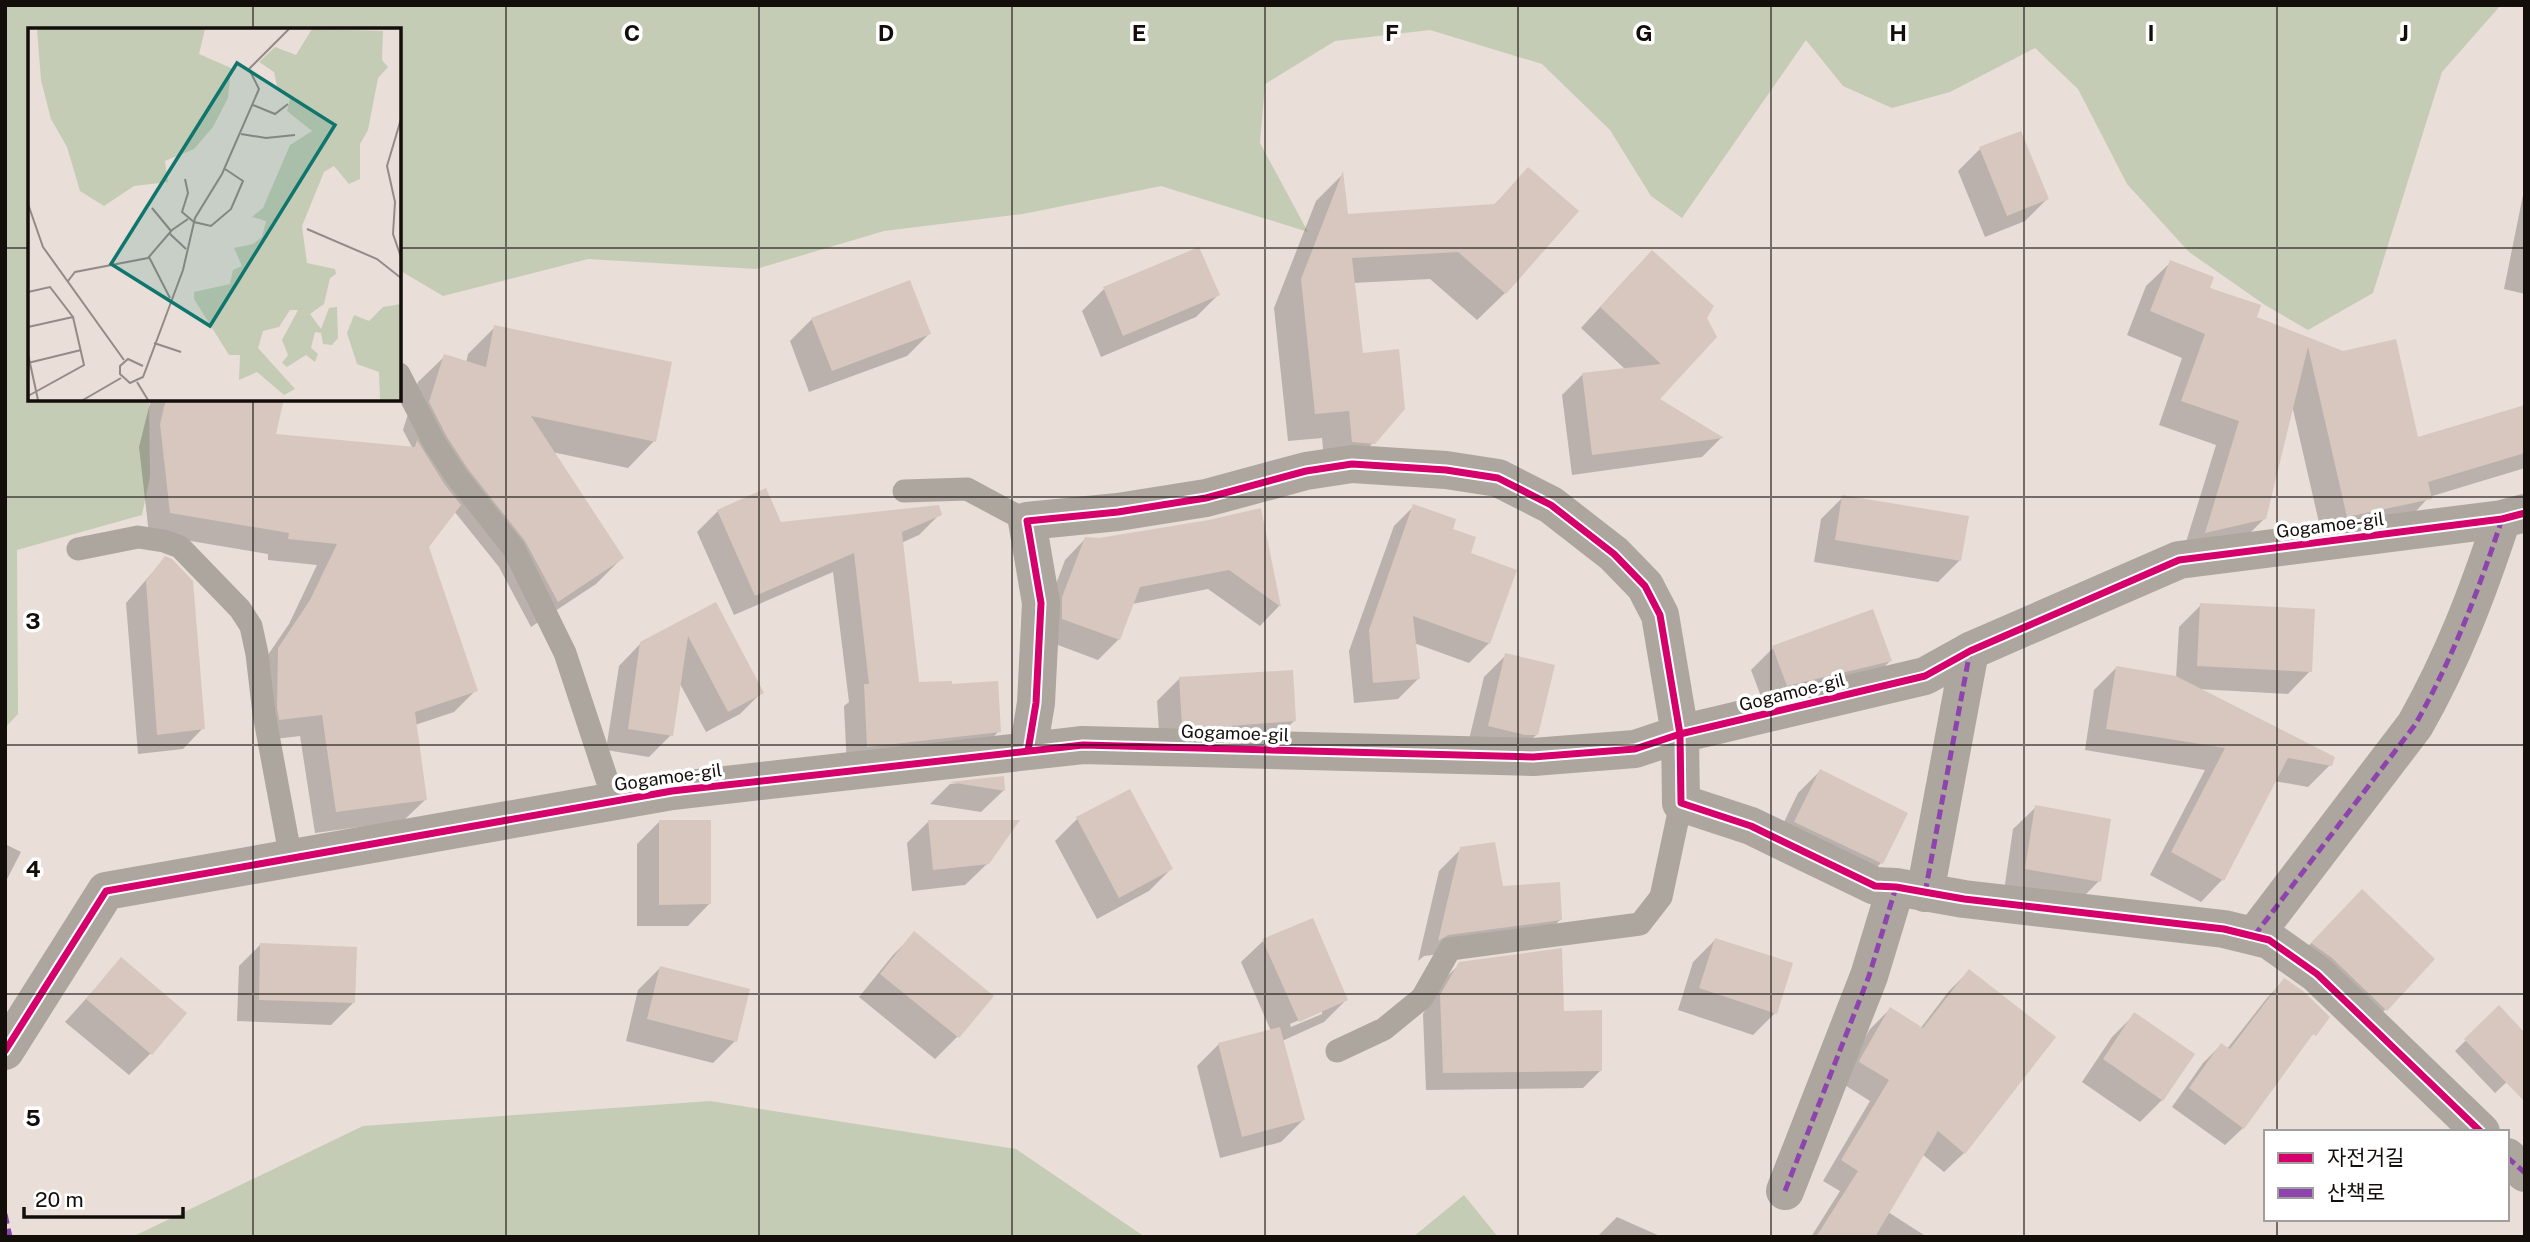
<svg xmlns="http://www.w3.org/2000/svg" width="2530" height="1242" font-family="'Public Sans','Noto Sans KR',sans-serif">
<rect width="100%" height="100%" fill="#e9ded8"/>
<!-- green -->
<path fill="#c5ccb5" d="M5 5H2501L2442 72 2373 293 2308 330 2265 305 2189 252 2127 184 2078 89 2035 48 1950 92 1892 108 1843 86 1806 40 1682 218 1651 196 1610 130 1542 64 1430 30 1335 41 1265 84 1260 143 1308 232 1161 186 1023 214 884 231 756 269 588 259 443 296 399 270V30H30V399H149L150 477 142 515 17 550 18 714 5 728Z
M710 1101 1016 1149 1145 1237H132L363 1126Z
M1464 1195 1498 1237H1413Z"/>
<!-- shadow -->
<path fill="#0003" fill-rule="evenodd" d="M1980 149 2047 199 2025 221 1985 237 1958 171Z
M1529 169 1505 293 1477 320 1430 279 1353 283 1374 442 1345 470 1325 469 1322 438 1288 441 1274 308 1316 201 1342 175 1346 215 1493 206Z
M2525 185V294L2504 289Z
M2171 262 2255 318 2343 353 2416 439 2525 407V468L2429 497 2406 522 2323 540 2292 405 2264 519 2240 543 2182 555 2216 445 2159 425 2182 358 2127 335 2146 286Z
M1632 272 1711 306 1658 399 1721 438 1702 457 1572 475 1562 395 1582 375 1626 370 1581 328Z
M1104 289 1218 295 1196 317 1101 357 1082 311Z
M812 319 929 334 907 356 809 392 790 341Z
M495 327 654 441 628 468 552 452 622 558 596 584 531 627 499 567 454 511 428 547 476 690 454 712 415 725 425 800 403 821 315 833 300 736 258 741 257 671 289 624 317 565 268 560V554L149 534 139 447 151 399H283L274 436 413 449 403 430 418 382 445 356 466 363 468 354Z
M1843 497 1960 560 1938 582 1814 562 1821 519Z
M1414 506 1451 530 1469 554 1489 643 1469 663 1414 643 1418 679 1398 699 1354 703 1349 651 1394 526Z
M1260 510 1279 606 1260 626 1208 589 1132 604 1119 639 1098 660 1042 639 1043 619 1065 560 1085 539 1099 540 1210 521Z
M718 511 780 524 940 514 919 535 901 543 917 684 999 731 979 752 847 767 844 706 849 702 833 572 734 615 697 532Z
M165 558 203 728 183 749 138 754 126 603Z
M715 604 762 692 740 714 706 732 679 682 671 735 649 757 606 750 619 666 641 643Z
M2201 605 2310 671 2288 694 2198 689 2330 765 2308 787 2274 781 2222 880 2201 902 2150 875 2205 770 2085 750 2094 690 2116 668 2176 678 2179 627Z
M1773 648 1890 661 1868 683 1765 707 1751 670Z
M1506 655 1537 734 1515 756 1467 748 1484 677Z
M1179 679 1294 721 1272 743 1160 747 1157 701Z
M1820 771 1905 814 1881 863 1859 885 1773 845 1798 793Z
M1002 778 1003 791 981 812 930 804 950 784Z
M1129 791 1171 869 1149 891 1097 919 1055 841 1077 819Z
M2036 807 2099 881 2077 903 2004 891 2013 829Z
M929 821 988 863 965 885 912 891 907 843Z
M659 822 710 903 688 926H637V844Z
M5 844 21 852 5 883Z
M1461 849 1501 888 1560 920 1538 942 1424 956 1418 961 1439 871Z
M2340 913 2433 959 2364 1032 2290 965Z
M915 933 991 996 957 1037 935 1059 859 997 893 955Z
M1715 940 1775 1013 1753 1035 1678 1010 1693 962Z
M1263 941 1346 1000 1324 1022 1282 1041 1303 1120 1281 1142 1220 1158 1197 1066 1219 1044 1271 1031 1241 962ZM1322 1010V1014L1291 1027 1290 1024Z
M261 944 353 1003 331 1025 237 1021 239 966Z
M121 960 151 1053 129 1075 65 1022Z
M1460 964 1562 1012 1600 1071 1583 1088 1426 1090 1423 1014 1441 982Z
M660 968 735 1041 713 1063 626 1041 638 990Z
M1969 971 1964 1153 1944 1172 1922 1154 1888 1212 1927 1237H1811L1840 1191 1823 1181 1870 1101 1840 1082 1870 1029 1890 1009 1920 1029 1949 991Z
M2284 980 2328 1017 2299 1050 2243 1128 2225 1145 2172 1107 2203 1063 2221 1045 2227 1049 2267 998Z
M2499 1008 2525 1065 2495 1093 2455 1051Z
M2134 1015 2162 1100 2140 1122 2082 1082 2112 1037Z
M1617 1217 1662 1237H1597Z"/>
<!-- building -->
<path fill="#d7c7bf" d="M2021 131 2049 199 2007 216 1979 147Z
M1528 167 1579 211 1506 294 1458 252 1352 258 1363 353 1399 349 1405 409 1375 444 1352 442 1349 411 1315 414 1301 279 1343 171 1348 214 1495 204Z
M1199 247 1220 295 1123 336 1103 287Z
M1652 250 1714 306 1707 318 1717 337 1660 399 1724 438 1592 455 1582 373 1661 364 1600 307Z
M2170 260 2214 277 2210 288 2261 305 2257 317 2343 351 2396 339 2418 437 2525 405V453L2428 482 2432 499 2347 517 2308 347 2266 519 2205 533 2239 421 2181 401 2205 334 2150 311Z
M910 280 931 334 832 371 811 318Z
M494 325 672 362 656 442 531 416 624 558 558 602 525 541 468 469 447 437 429 402 444 354 486 367Z
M166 399H284L276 434 415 447 417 440 445 485 461 505 429 547 478 691 415 712 427 800 336 812 322 715 279 720 277 708 278 648 310 600 337 544 288 539 289 533 170 513 160 424Z
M766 488 781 522 939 505 942 515 902 532 919 682 952 681V684L998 681 1001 732 867 747 864 684H869L854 553 755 596 717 510Z
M1842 495 1969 516 1961 561 1835 540Z
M1413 504 1456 519 1453 529 1476 537 1471 553 1517 570 1490 644 1413 616 1420 679 1373 683 1369 630Z
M1261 508 1281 607 1229 570 1140 587 1120 640 1062 619V597L1085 537 1099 538 1209 520Z
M165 556 172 559 193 581 205 729 157 735 146 581Z
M716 602 764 693 728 712 688 636 673 736 628 729 640 642Z
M2200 603 2315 609 2312 672 2197 666Z
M1873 609 1892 661 1787 686 1772 646Z
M1505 653 1555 665 1538 735H1525L1488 726Z
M2116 666 2176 676 2335 757 2332 766 2288 758 2224 881 2171 852 2225 748 2106 729Z
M1293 670 1296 721 1216 727 1182 726 1179 677Z
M1820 769 1908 813 1883 864 1794 822Z
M1004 776 1005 791 949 782Z
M1130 789 1173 869 1119 898 1076 817Z
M2035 805 2111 819 2101 882 2025 869Z
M659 820H711V904L659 905Z
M928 820H1020L989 864 933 870Z
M1495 842 1503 886 1560 882 1562 920 1448 935 1438 941 1460 847Z
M2362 889 2435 959 2387 1011 2332 958 2311 943Z
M1313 918 1348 1000 1299 1022 1262 939Z
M914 931 994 996 959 1038 880 974Z
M1715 938 1793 963 1777 1014 1699 988Z
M260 943 357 947 355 1003 259 1000Z
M1562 948 1564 1011 1602 1010V1071L1443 1073 1440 995 1459 962Z
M121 957 187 1013 152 1055 86 999Z
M660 966 750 989 737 1042 647 1019Z
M1969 969 2056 1037 1965 1154 1938 1131 1875 1237H1816L1858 1171 1841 1160 1889 1080 1859 1062 1860 1059 1890 1007 1923 1028Z
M2284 978 2303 991 2330 1017 2316 1036 2313 1034 2244 1129 2189 1088 2221 1043 2230 1049Z
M2499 1005 2525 1033V1102L2464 1039Z
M2134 1012 2195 1054 2163 1101 2103 1059Z
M1280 1027 1305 1120 1242 1137 1218 1043Z"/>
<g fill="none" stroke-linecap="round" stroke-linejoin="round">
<!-- service -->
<path stroke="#aca69f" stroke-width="23" d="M399 374 435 444 457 477 514 549 565 653 614 801
M904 491 967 489 1027 521
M78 549 138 537 164 541 180 547 240 609 251 626 257 654 264 714 291 859
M1337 1051 1384 1029 1422 998 1450 949 1640 924 1661 897 1681 803"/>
<!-- minor -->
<path stroke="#aca69f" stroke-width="38" d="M1028 751 1036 703 1041 603 1027 521 1118 512 1206 498 1306 471 1352 464 1446 470 1498 478 1551 505 1614 554 1645 586 1660 615 1680 734 1681 803 1751 826 1875 886 1896 887 1964 899 2224 929 2269 940 2317 974 2481 1132
M1925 893 1970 651
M2254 936 2415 725C2453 658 2478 592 2502 519
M5 1051 106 891 672 791 1083 745 1533 757 1635 749 1680 734 1925 676 1970 651 2179 560 2502 519 2525 513
M2507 1157 2525 1173
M1785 1191 1869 976 1896 887"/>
<!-- quiet -->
<path stroke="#8e44ad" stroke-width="5" stroke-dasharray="10 5" stroke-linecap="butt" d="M1925 893 1970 651
M2254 936 2415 725C2453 658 2478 592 2502 519
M2507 1157 2525 1173
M1785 1191 1869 976 1896 887
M5 1214 10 1237"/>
<!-- cycleway casing -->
<g stroke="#fff" stroke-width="11">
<path id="cycleway" d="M1028 751 1036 703 1041 603 1027 521 1118 512 1206 498 1306 471 1352 464 1446 470 1498 478 1551 505 1614 554 1645 586 1660 615 1680 734 1681 803 1751 826 1875 886 1896 887 1964 899 2224 929 2269 940 2317 974 2481 1132
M5 1051 106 891 672 791 1083 745 1533 757 1635 749 1680 734 1925 676 1970 651 2179 560 2502 519 2525 513"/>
</g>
<!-- cycleway -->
<use href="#cycleway" stroke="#d6006c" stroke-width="7"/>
</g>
<!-- grid -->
<path fill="none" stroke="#140e0b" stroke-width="2" stroke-opacity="0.55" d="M253 5V30M506 5V1237M759 5V1237M1012 5V1237M1265 5V1237M1518 5V1237M1771 5V1237M2024 5V1237M2277 5V1132M5 248H30M399 248H2525M253 399V1237M5 497H2525M5 745H2525M5 994H2525M2277 1219V1237"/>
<g text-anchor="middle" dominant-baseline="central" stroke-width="7" stroke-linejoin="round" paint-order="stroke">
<!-- street labels -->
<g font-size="18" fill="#140e0b" stroke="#fff">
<text transform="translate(2330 525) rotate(-7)">Gogamoe-gil</text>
<text transform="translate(1792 692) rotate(-14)">Gogamoe-gil</text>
<text transform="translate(1235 733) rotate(2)">Gogamoe-gil</text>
<text transform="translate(668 777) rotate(-8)">Gogamoe-gil</text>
</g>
</g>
<!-- overview -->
<g transform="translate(28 28)">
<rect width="373" height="373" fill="#e9ded8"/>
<path d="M9 1H177L171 26 203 40 200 70 185 99 166 121 137 133 140 154 106 158 76 178 52 163 39 119 23 91 13 52ZM284 1 355 3 354 32 360 39 350 50 340 102 332 116V151L321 156 306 138 296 144 274 198 279 235 307 241 308 246 302 250 296 276 282 286 293 301 301 280 309 279 310 310 304 317 295 316 293 305 287 304 283 320 290 326 287 334 278 327 259 339 254 335 260 327 254 312 270 282H262L251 299 235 303 230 320 267 361 256 367 229 344 211 352 212 327H201L166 271V264L202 256 205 242 214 238 206 220 225 216 234 209 238 193 224 189 235 180 262 117 284 103 259 83 262 71 250 63 246 44 231 34 247 19 268 27ZM373 276V372H352L351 344 329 336 319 305 326 287 341 293 355 279Z" fill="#c5ccb5"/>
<path fill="none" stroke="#948b86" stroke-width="2" d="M0 19V42M225 77 247 86 260 76M373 91 359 138 367 174 365 206 373 229M213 106 238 110 267 107M157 151 160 165 154 184 166 194 183 198 203 181 215 153 197 141M0 176 15 219 96 332M124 180 143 203M279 201 349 231 373 250M141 205 158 221M121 229 142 270M40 253 47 244 120 230 144 202 160 191M0 264 22 259 45 289M0 299 45 289 56 337 0 368M126 315 153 324M0 326 10 372M0 335 53 322M115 338 100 331 92 338V346L102 355 115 349 155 242 167 190 194 146 231 61 221 41 261 1M109 354 120 372M55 372 93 350"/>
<path fill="#0f766e" fill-opacity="0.15" stroke="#0f766e" stroke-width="3.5" d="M209 35 307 97 182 298 83 236Z"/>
<rect width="373" height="373" fill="none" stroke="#140e0b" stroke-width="3.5"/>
</g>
<g font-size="23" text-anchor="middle" font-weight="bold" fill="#140e0b" stroke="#fff" stroke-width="7" stroke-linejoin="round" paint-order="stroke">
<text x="632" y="41">C</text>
<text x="886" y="41">D</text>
<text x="1139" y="41">E</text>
<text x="1392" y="41">F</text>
<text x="1644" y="41">G</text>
<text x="1898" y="41">H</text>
<text x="2151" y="41">I</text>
<text x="2404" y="41">J</text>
<text x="33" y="629">3</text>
<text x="33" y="877">4</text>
<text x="33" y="1126">5</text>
</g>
<!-- border -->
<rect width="2530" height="1242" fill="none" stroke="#140e0b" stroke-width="14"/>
<!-- legend -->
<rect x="2264" y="1130" width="245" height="91" fill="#ffffff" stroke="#a19f9d" stroke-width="2"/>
<rect x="2278" y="1153" width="35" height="10" fill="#d6006c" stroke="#a19f9d" stroke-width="2"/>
<text x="2327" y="1165" font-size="21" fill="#140e0b">자전거길</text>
<rect x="2278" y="1188" width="35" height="10" fill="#8e44ad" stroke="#a19f9d" stroke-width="2"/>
<text x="2327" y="1200" font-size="21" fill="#140e0b">산책로</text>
<!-- scale -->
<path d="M24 1207v10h159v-10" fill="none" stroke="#140e0b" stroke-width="3.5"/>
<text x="35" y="1207" font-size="21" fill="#140e0b" stroke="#ffffff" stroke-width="5" paint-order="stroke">20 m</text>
</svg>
